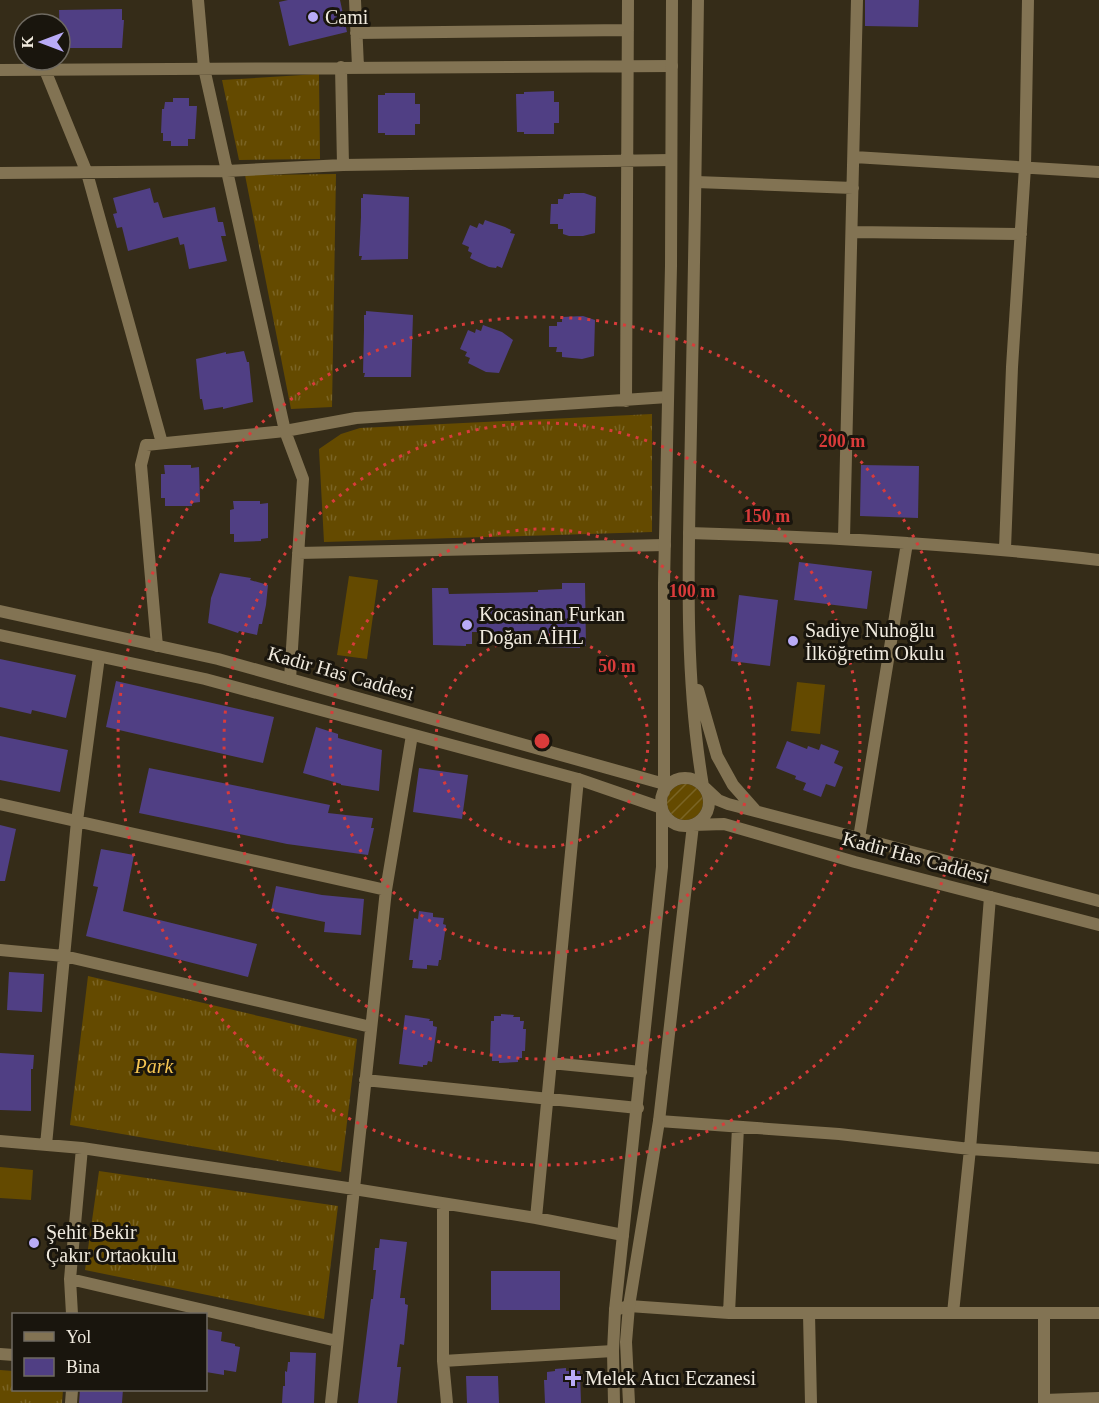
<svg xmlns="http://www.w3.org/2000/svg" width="1099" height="1403" font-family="Georgia,serif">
<defs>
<pattern id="grass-tufts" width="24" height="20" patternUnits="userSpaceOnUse" patternTransform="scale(1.5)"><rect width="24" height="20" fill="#644a00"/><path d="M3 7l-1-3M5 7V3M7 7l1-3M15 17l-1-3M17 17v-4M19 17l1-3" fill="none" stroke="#7a6425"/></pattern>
<pattern id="garden-furrows" width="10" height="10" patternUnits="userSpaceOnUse" patternTransform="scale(1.5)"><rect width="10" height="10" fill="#644a00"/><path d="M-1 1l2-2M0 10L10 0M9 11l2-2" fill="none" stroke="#7a6425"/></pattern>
</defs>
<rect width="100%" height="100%" fill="#352c18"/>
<!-- grass -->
<path fill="url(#grass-tufts)" d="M319 74 320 159 239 160 222 80Z
M336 174 332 407 291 409 245 175Z
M652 414V532L324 542 319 449 341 434 360 428Z
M88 976 357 1039 341 1172 70 1125Z
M99 1171 338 1206 324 1319 85 1270Z
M0 1370 13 1371 14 1390H63L62 1403H0Z"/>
<!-- garden -->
<path fill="url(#garden-furrows)" d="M667 802a18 18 0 1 1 36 0a18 18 0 1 1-36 0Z"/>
<!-- pitch -->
<path fill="#644a00" d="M349 576 378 580 367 659 337 655Z
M797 682 825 685 820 734 791 731Z
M0 1167 33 1170 31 1200 0 1198Z"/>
<!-- building -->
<path fill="#503f84" d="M288 0H340L347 32 289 46 279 2Z
M865 0H919L918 27 865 26Z
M122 9V20H124L122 48H60L59 10Z
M554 91V102H559V123H554V134H524V132H517L516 94H524V92Z
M385 93H415V104H420V124H415V135H385V133H378V95H385Z
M173 98H189V106H197L195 139H188V146H171V141H163V133H161L162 109H164L165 102H173Z
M150 188 154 203 158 202 163 218 215 207 218 222H223L226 236H221L227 261 189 269 184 244 180 245 178 237 128 251 122 227 117 228 113 214 117 213 113 198Z
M570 193H584L596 197 595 233 583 236H569L563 234V229H558V224H550L551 204H558V199H563L564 194H570Z
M363 194 409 197 408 259 361 260 362 256H359L361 217V198H363Z
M485 220 505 227 511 230 510 233 515 234 502 268 497 266 496 268 489 267 476 261 470 258 472 253 468 251 469 247 462 244 470 225 477 228 479 223 483 225Z
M366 311 413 315 411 377H364L365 373H363L364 330V315H366Z
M583 316 595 320 594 356 582 359 562 357V352H556L557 347H549V326H557V322H562V317Z
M483 325 502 332 513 340 499 373 486 372 468 363 470 358 465 356 467 352 460 349 468 330 475 333 476 329 481 331Z
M244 351 247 362H249L253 402 223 409V407L204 410 202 399H200L196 359 226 352V354Z
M164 465H191V468L199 467 200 502 192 503V506H165V498H161V474H165Z
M861 465 919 466 918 518 860 516Z
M233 501H260V504L268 503V538L261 539V541L234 542V534H230V510L234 509Z
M799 562 872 571 867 609 794 600Z
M220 573 251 578 250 580 268 585 266 605 262 624H259L257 635 239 631 238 633 208 623 211 598Z
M562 583H585L586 646H580V648L546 647V630L522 631V638L496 639V632H472V644H466V646L433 645 432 588H448L449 594 538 592V590L562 589Z
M739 595 778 600 770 666 731 661Z
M0 659 76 675 66 718 32 710 31 714 0 707Z
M116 681 274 717 263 763 106 727Z
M316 727 338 734V738L382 750 379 791 341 785V784L303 773Z
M0 736 68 750 60 792 0 780Z
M787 741 807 749 808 746 819 750 821 744 839 751 834 763 843 767 835 787 826 784 821 797 803 790 806 783 795 779 796 776 776 768Z
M149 768 330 805 328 813 373 818 371 828H374L368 855 287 844 139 813Z
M419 768 468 775 462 819 413 812Z
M0 825 16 829 5 881H0Z
M101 849 134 855 123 911 257 944 248 977 86 936 98 887 93 886Z
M276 886 322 895 364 899 361 935 324 932 325 922 271 911Z
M419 911 433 913V917L444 918 443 924 446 925 441 960H439L438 966 427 965V969L412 968 413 960H409L414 918 418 919Z
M9 972 44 974 42 1012 7 1010Z
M501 1014 514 1015 513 1017H520V1021H524L523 1029H526L525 1051H522V1058H518V1062L499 1063V1061H492V1055H490L491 1021H494V1016H501Z
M405 1015 430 1019 429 1021H433V1026L437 1027 432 1062 428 1061 427 1065H423V1067L399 1064Z
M0 1053 34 1055 33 1069H31V1111L0 1110Z
M380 1239 407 1242 400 1298H405V1304L408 1305 404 1345 400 1344 397 1367H401L397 1403H358L371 1299H373L376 1270H373L375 1248H379Z
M491 1271H560V1310H491Z
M206 1329 222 1332 221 1341 235 1344V1346L240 1347 236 1372 224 1370V1375L206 1372Z
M290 1352 316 1353 314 1403H282L283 1386H285V1371L287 1372 288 1362H290Z
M566 1368V1371H580L581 1403H545L544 1380H547V1372L555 1371V1369Z
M466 1376H498L499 1403H467Z
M80 1389H123L122 1403H79Z"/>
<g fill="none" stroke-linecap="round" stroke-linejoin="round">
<!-- minor -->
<path stroke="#827353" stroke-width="12" d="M198 0 204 68 285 431 303 479 290 679
M355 0 358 67
M356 33 628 30
M341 67 343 165
M0 70 672 66
M45 70 87 173 162 443
M854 157 1099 172
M0 173 227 171 343 165 671 160
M696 182 853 188
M852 232 1021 234
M626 401 628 0
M689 533C826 537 963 544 1099 560
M844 538 857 0
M1005 549 1012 367 1025 167 1028 0
M298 553 665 545
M157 646 141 465 146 445 285 431 356 418 668 397
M0 804 386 890
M859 838 907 543
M0 950 64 956 371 1027
M551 1063 641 1072
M365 1080 638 1108
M659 1121 839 1134 970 1149 1099 1158
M0 1141 82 1148 354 1189 536 1218 623 1235
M46 1145 77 821 99 657
M443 1204V1361L447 1403
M536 1218 578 779
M70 1279 337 1341
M615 1310 629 1306 729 1313H1099
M729 1313 738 1127
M953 1313 970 1149 990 897
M72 1314 70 1279 82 1148
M809 1314 811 1403
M0 1354 14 1355
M443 1361 613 1351
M1044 1400 1099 1398
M71 1403 72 1390
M331 1403 386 890 412 735
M1044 1403V1313"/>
<!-- tertiary -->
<path stroke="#827353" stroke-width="12" d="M698 0C696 143 694 285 691 428 689 547 683 668 703 786L718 800 728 804 1099 901
M0 611 218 659 668 785
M0 635 205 679 578 779 662 808V867L615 1310 613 1351 614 1403
M698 690 717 756 733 785 756 811
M661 802a24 24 0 1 1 48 0a24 24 0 1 1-48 0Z
M664 792V583L671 266 672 0
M629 1403 626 1342 629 1306 659 1121 693 825 724 824 855 862 1099 925"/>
</g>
<!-- distance rings -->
<g fill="none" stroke="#d93b3a" stroke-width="3" stroke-dasharray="3 6">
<circle cx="542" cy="741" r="106"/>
<circle cx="542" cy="741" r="212"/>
<circle cx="542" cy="741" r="318"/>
<circle cx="542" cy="741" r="424"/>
</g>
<!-- markers -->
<g fill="#b9abf7" stroke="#19150d" stroke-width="2">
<circle cx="313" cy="17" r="6"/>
<circle cx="467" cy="625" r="6"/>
<circle cx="793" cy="641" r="6"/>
<circle cx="34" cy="1243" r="6"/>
<path d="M570 1369h6v6h6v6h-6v6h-6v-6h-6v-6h6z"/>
</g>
<g text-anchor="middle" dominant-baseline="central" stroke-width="6" stroke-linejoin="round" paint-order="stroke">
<!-- poi labels -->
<g font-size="20" fill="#f0eade" stroke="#19150d" text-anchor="start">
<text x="325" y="17">Cami</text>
<text x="479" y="614">Kocasinan Furkan<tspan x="479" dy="23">Doğan AİHL</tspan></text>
<text x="805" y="630">Sadiye Nuhoğlu<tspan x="805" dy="23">İlköğretim Okulu</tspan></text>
<text x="46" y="1232">Şehit Bekir<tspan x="46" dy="23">Çakır Ortaokulu</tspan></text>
<text x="585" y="1378">Melek Atıcı Eczanesi</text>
</g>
<!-- street labels -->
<g font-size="20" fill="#f0eade" stroke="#19150d">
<text transform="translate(341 673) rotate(16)">Kadir Has Caddesi</text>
<text transform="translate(916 857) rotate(15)">Kadir Has Caddesi</text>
</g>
<!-- park labels -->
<g font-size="20" font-style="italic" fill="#f5c553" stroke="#19150d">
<text x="154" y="1066">Park</text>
</g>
</g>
<circle cx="542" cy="741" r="9" fill="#d93b3a" stroke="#19150d" stroke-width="3"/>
<g font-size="18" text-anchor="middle" font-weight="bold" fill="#d93b3a" stroke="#19150d" stroke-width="6" stroke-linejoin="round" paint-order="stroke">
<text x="842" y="447">200 m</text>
<text x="767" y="522">150 m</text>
<text x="692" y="597">100 m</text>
<text x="617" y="672">50 m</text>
</g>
<!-- legend -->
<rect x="12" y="1313" width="195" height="78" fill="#19150d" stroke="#6f6a61" stroke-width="1.5"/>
<rect x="24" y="1332" width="30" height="9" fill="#827353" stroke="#6f6a61" stroke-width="1.5"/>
<text x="66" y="1343" font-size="18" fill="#f0eade">Yol</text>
<rect x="24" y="1358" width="30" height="18" fill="#503f84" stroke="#6f6a61" stroke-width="1.5"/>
<text x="66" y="1373" font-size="18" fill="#f0eade">Bina</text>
<!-- north arrow -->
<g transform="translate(42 42) rotate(270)"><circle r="28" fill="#19150d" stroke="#6f6a61" stroke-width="1.5"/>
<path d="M0-4.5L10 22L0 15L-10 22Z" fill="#b9abf7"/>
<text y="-9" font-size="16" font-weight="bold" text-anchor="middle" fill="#f0eade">K</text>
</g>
</svg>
